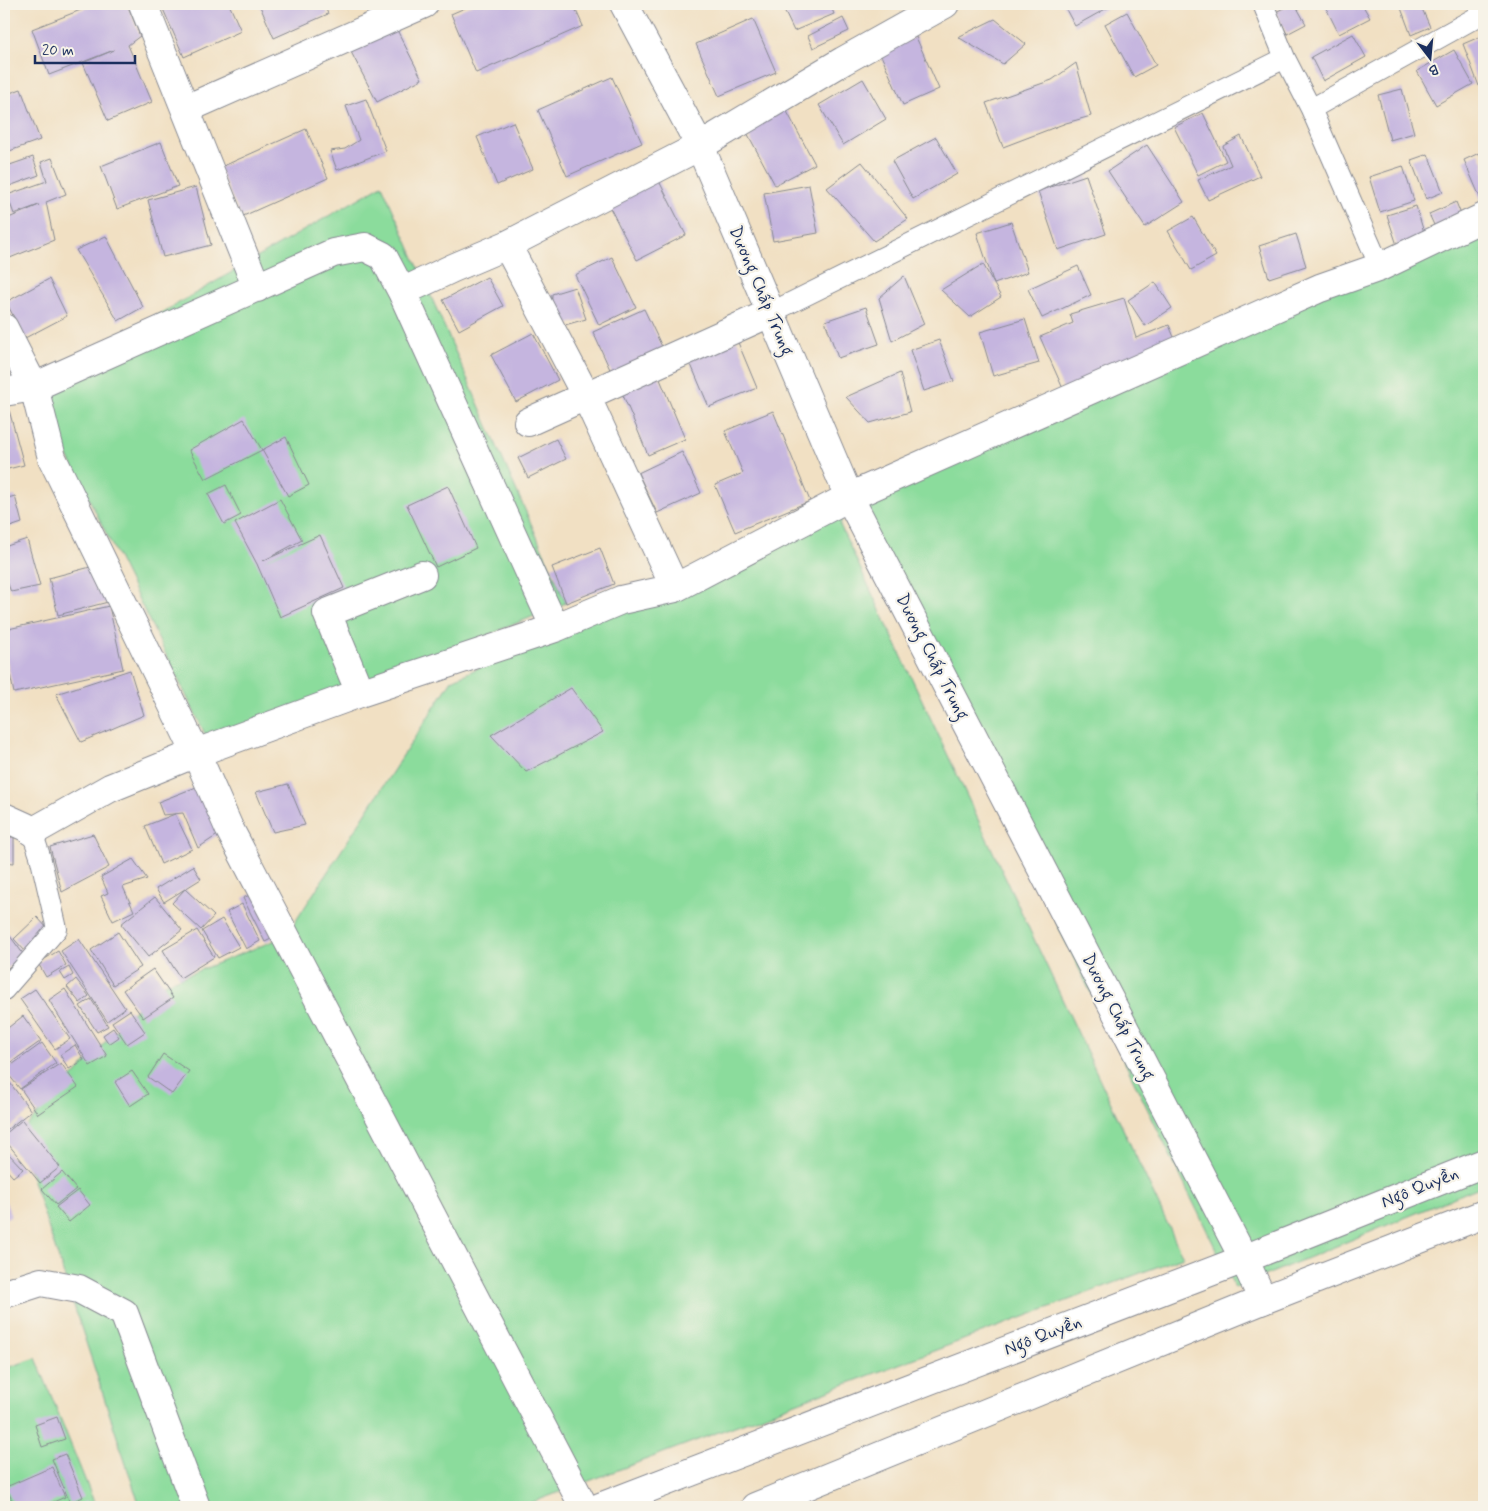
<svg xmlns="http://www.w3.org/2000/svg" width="1488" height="1511" font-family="Mynerve,sans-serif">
<rect width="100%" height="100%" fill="#f7f3e8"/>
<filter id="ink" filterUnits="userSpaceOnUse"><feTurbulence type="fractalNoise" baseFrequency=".02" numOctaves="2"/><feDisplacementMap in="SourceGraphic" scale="10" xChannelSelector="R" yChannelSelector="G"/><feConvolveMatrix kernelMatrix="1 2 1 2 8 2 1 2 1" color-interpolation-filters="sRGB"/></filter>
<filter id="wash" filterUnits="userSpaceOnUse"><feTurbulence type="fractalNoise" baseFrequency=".0096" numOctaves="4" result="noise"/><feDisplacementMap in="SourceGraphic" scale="20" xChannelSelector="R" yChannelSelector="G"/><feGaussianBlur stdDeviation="1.12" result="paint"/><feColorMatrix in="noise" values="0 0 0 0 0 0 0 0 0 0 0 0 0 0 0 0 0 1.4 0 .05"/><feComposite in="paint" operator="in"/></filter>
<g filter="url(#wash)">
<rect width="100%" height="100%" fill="#f1e0c3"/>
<!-- green -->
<path fill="#8bdc9c" stroke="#53867d" d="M382 185 566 603 212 748 34 387Z
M1484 217V1185L1235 1288 849 498 840 525 1183 1257 520 1507H140L18 1135 157 987 286 936 452 680 849 497Z
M36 1358 96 1507H4V1369Z"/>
<g id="blocks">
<!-- building -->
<path fill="#c5b5df" d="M96 4H127L140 36 128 45 152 102 108 121 83 63 114 50 49 75 32 29Z
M177 4H229L241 31 184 57 163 9Z
M259 4H324L328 14 274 38Z
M474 4H573L583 26 476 73 451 14Z
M673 4H688L674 8Z
M781 4H830L834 14 794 31Z
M1063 4H1107L1109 7 1075 26Z
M1291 4H1295L1306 24 1287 34 1276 12Z
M1324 4H1362L1370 18 1339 34Z
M1411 4H1420L1430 27 1411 35 1401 8Z
M1127 12 1156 65 1134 77 1105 24Z
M843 18 849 31 813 48 808 36Z
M753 19 776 72 719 96 696 44Z
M995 19 1026 44 1003 64 958 37Z
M395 26 422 79 377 102 350 50Z
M1353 34 1366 57 1323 81 1311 57Z
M1484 35V84L1479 86 1463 44Z
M916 37 939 89 903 105 880 53Z
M1454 50 1473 84 1436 105 1417 71Z
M1076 63 1091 116 1066 123 1003 147 986 103 1052 80Z
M612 77 642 143 567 176 538 110Z
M863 79 886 119 843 145 819 105Z
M21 89 40 140 4 153V95Z
M1402 89 1414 133 1390 140 1378 95Z
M366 99 386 151 337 170 330 151 345 149 359 140 346 106Z
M784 106 815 164 775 185 744 127Z
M1203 113 1226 161 1198 175 1174 127Z
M513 122 533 169 497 185 477 137Z
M306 129 328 178 241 217 219 168Z
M1241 136 1260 176 1208 200 1198 180 1231 165 1223 146Z
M936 137 957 174 913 199 892 161Z
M161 142 178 186 117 209 101 166Z
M1147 145 1184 202 1145 227 1108 171Z
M1479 153 1484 164V201L1482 202 1464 160Z
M1428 154 1443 192 1426 199 1411 160Z
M33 157 39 175 4 188V167Z
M52 158 66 194 46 202 54 240 5 260 4 220 39 205 14 214 7 195 47 181 41 162Z
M862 162 908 219 874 241 827 188Z
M1403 166 1414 201 1380 212 1369 177Z
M1086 175 1106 234 1058 250 1038 191Z
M657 177 686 235 637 260 607 202Z
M809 185 818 233 773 241 764 193Z
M196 187 211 245 163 257 148 200Z
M1456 202 1464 222 1438 234 1429 214Z
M1416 206 1426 239 1398 248 1387 215Z
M1193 217 1216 256 1191 270 1168 231Z
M1011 222 1028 272 994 284 977 233Z
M1296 234 1306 266 1269 278 1259 246Z
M106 236 143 307 118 321 76 250Z
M612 257 636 307 599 325 575 275Z
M983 264 1001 297 970 317 941 290Z
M1078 266 1091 295 1042 318 1028 289Z
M904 276 924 324 892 341 879 298Z
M487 277 503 306 459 330 443 300Z
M49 279 67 316 25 338 6 302Z
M1155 282 1172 308 1145 326 1128 300Z
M575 287 586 319 551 329 552 294Z
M1124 298 1136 338 1169 325 1176 342 1064 391 1040 337 1073 323 1070 314Z
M866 307 879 344 838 358 825 321Z
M644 309 665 353 613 376 593 332Z
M1025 319 1039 363 993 376 980 332Z
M533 333 558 380 516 402 491 355Z
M737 340 757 388 709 407 689 360Z
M939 340 954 381 924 391 910 350Z
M4 346 12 366 4 370Z
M657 372 685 439 648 455 620 388Z
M900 373 910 412 870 423 846 397Z
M9 410 24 465 4 470V411Z
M773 411 810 501 735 532 715 485 743 473 725 431Z
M244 419 262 450 205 479 189 450Z
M286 437 309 485 288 496 262 450Z
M556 439 566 459 528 478 518 458Z
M682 452 701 493 657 513 638 473Z
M226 485 241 515 224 524 208 494Z
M448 486 476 548 436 567 407 505Z
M15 496 22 523 4 529V499Z
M280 499 302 540 263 561 320 535 344 588 280 617 257 564 235 523Z
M27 539 40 586 11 592 4 574V547Z
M600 548 614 584 566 603 552 567Z
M98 565 108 602 58 615 49 578Z
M109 606 123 669 14 693 4 647V630Z
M130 670 144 715 81 742 56 694Z
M571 688 603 732 526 772 491 735Z
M204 784 225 830 198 848 183 813 163 815 158 802Z
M288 784 305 825 273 832 256 792Z
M175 814 192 849 161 864 145 826Z
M93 834 109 867 62 892 50 847Z
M4 837H14V863L4 862Z
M133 859 147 879 123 887 134 911 113 921 101 896 108 893 101 877Z
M193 866 201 879 164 902 156 889Z
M4 873H6V897L4 898Z
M185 889 214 916 201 930 172 903Z
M256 892 277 936 265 942 243 898Z
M155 897 182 930 148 957 121 924Z
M242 904 260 941 246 949 227 912Z
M37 917 49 930 26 952 14 939Z
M222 919 239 947 218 958 202 931Z
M197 930 214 957 180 978 163 950Z
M7 932 24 955 4 971V934Z
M118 932 141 967 113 985 91 950Z
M79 939 125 1008 107 1021 61 951Z
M58 951 66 965 46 977 38 963Z
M69 967 73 975 65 980 60 972Z
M153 969 173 998 143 1018 123 990Z
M76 979 89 996 80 1003 67 987Z
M35 989 70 1039 55 1049 20 999Z
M65 989 107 1056 90 1066 49 1000Z
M91 999 108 1026 97 1032 80 1006Z
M130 1010 145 1032 127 1044 112 1022Z
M23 1016 41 1041 9 1064 4 1057V1031Z
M113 1028 119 1037 109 1044 103 1035Z
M42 1043 56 1063 20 1089 5 1070Z
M75 1045 84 1060 69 1069 60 1055Z
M163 1054 189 1071 172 1094 148 1077Z
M61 1063 78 1087 38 1114 21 1089Z
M132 1071 148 1094 130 1106 115 1082Z
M4 1075 31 1111 4 1132Z
M22 1120 60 1167 40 1183 4 1139V1135Z
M6 1151 23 1169 13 1177 4 1167V1153Z
M62 1172 76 1189 56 1205 42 1189Z
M78 1190 90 1205 69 1222 56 1207Z
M4 1197 11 1216 4 1219Z
M57 1417 65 1439 42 1447 35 1425Z
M65 1454 83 1497 70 1503 52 1459Z
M52 1467 65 1497 42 1507H15L6 1487Z
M87 1501 90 1507H73Z"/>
</g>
</g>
<g filter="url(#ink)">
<use href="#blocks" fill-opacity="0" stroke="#868890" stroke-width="1"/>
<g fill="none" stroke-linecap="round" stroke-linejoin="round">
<!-- service casing -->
<g stroke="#868890" stroke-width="22">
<path id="service" d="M1263 4 1285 58 1311 109 1380 267
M1311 109 1484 13
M770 313 1285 58
M4 990 57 929 40 856 32 832"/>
</g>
<!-- minor casing -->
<g stroke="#868890" stroke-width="30">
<path id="minor" d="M143 4 257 288
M186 109 424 4
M507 245 586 396 675 588
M402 292 453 268 507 245 700 146 843 61 945 4
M4 328 34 387 52 458 196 753 229 828 584 1507
M4 392 34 387 333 253 365 247 383 256 402 292 555 628
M528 422 770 313
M360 693 327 613 422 575
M4 817 26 827 32 832 110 788 196 753 360 693 555 628 621 600 675 588 849 497 1320 288 1380 267 1484 217
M4 1294 41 1282 79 1289 124 1313 196 1507"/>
</g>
<!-- tertiary casing -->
<g stroke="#868890" stroke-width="30">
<path id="tertiary" d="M624 4 700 146 849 497 1244 1259 1263 1300"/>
</g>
<!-- secondary casing -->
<g stroke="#868890" stroke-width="30">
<path id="secondary" d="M600 1507 1244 1259 1484 1163
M755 1507 1263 1300 1484 1214"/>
</g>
<!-- service -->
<use href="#service" stroke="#fff" stroke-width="20"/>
<!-- minor -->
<use href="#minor" stroke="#fff" stroke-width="28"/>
<!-- tertiary -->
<use href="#tertiary" stroke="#fff" stroke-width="28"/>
<!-- secondary -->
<use href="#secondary" stroke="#fff" stroke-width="28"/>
</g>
</g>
<g text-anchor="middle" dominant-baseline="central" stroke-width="4.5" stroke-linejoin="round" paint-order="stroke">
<!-- street labels -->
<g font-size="18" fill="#1b2f5e" stroke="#f7f3e8">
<text transform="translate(761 291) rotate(67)">Dương Chấp Trung</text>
<text transform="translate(932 657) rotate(63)">Dương Chấp Trung</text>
<text transform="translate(1118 1017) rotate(63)">Dương Chấp Trung</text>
<text transform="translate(1420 1188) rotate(-22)">Ngô Quyền</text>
<text transform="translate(1043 1336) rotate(-21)">Ngô Quyền</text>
</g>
</g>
<!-- margin -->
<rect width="1488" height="1511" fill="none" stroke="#f7f3e8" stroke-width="20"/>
<!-- north arrow -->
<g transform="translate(1430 58) rotate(164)" stroke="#f7f3e8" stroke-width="4" paint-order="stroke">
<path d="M0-4L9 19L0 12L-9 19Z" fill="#1b2f5e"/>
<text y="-8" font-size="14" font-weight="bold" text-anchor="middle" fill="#1b2f5e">B</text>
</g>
<!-- scale -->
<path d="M35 55v8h100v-8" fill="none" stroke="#1b2f5e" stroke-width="2.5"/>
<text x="42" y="55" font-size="15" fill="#1b2f5e" stroke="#f7f3e8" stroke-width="4" paint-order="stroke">20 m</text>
</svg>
